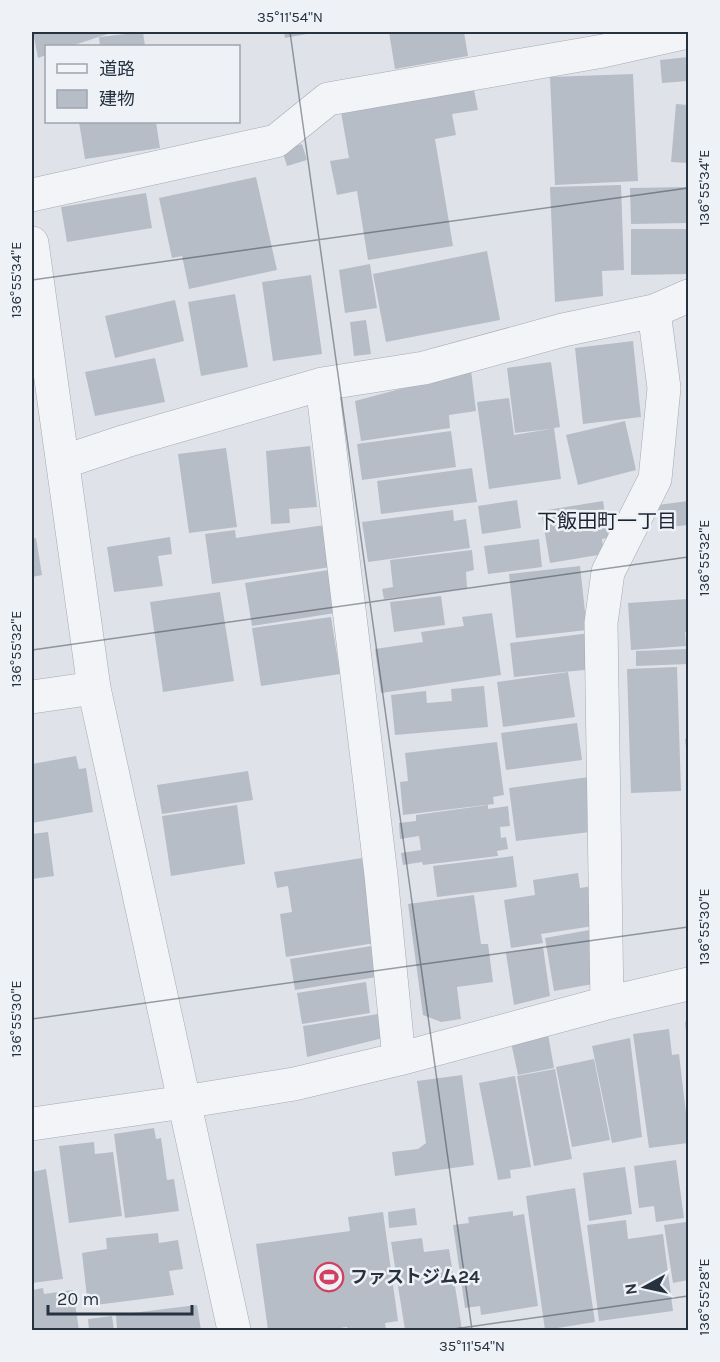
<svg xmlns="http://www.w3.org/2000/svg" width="720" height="1362" font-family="Karla,'Noto Sans JP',sans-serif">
<rect width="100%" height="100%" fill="#dfe3e9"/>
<!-- building -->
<path fill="#b6bdc6" d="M33 32H114L71 46H46V55L38 58Z
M143 32 145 46H100L99 37Z
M284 32H312V33L285 38Z
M389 32H464L468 56 395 69Z
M688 57V81L662 83 660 60Z
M633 74 638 181 555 185 550 77Z
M474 90 478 110 452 114 456 135 435 139 453 246 368 260 357 191 337 195 330 161 349 158 341 112Z
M676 104 688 105V163L671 162Z
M79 122H156L160 148 85 159Z
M302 144 307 160 287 166 282 150Z
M256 177 277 270 189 289 182 256 172 258 159 198Z
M621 185 624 270 602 271 603 296 555 302 550 187Z
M688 187V223L631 224 630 188Z
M146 193 152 228 67 242 61 207Z
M631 229H688V274L631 275Z
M487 251 500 320 386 342 373 274Z
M370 264 377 308 345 313 339 270Z
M311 275 322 354 273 361 262 282Z
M235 294 248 367 201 376 188 302Z
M175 300 184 341 115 358 105 316Z
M366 320 371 354 354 356 350 322Z
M633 341 641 417 583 424 575 348Z
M155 358 165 402 95 416 85 372Z
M551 362 560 427 554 428 561 479 489 489 477 402 509 398 514 435 550 429 515 433 507 368Z
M471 370 476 411 449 415 450 428 361 441 355 401Z
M625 421 636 470 578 485 566 435Z
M451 431 456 467 362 480 357 444Z
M310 446 317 507 289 509 290 523 271 524 266 451Z
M226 448 237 527 189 533 178 454Z
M472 468 477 502 381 514 377 481Z
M517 500 521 528 482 534 478 506Z
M603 501 609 538 602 539 604 554 550 563 541 511Z
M688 501V525L661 528 658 505Z
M453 510 454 521 466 519 470 548 368 562 362 522Z
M325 525 331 567 212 584 205 534 235 530 236 538Z
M170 537 172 554 158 556 163 586 114 592 107 547Z
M36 538 42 575 32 577V539Z
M539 539 542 567 488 574 484 546Z
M472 550 474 570 466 572 467 588 384 599 382 589 393 587 390 560Z
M580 566 587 630 516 638 509 574Z
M329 570 335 613 252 626 245 583Z
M220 592 234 681 163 692 150 602Z
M441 596 445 625 394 632 390 602Z
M688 599V632H685L686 646 631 650 628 603Z
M492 613 501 675 381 693 375 649 423 642 421 632 464 626 462 617Z
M331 617 340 674 261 686 252 628Z
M590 633 594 669 514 677 510 643Z
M688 649V664L636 666V651Z
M677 667 681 791 631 793 627 669Z
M568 672 575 717 503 727 497 682Z
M484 686 488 727 395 735 391 695 426 691 427 703 452 701 451 689Z
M577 723 582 760 506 770 501 733Z
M685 739H688V757H687Z
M497 742 504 795 493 797 494 804 403 815 400 782 408 781 405 753Z
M76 756 79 769 86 768 93 812 32 823V764Z
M248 771 253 800 162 814 157 785Z
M596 776 598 831 516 841 509 788Z
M237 805 245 864 171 876 162 816Z
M488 805V809L508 806 510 826 500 827 501 838 506 837 508 849 497 851 498 856 423 865 422 862 403 865 401 853 421 850 419 836 400 839 399 823 416 821V815Z
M48 832 54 876 32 879V834Z
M513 856 517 887 437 897 433 866Z
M362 858 375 943 286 957 280 914 292 912 288 886 277 888 274 872Z
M578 873 580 888 593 886 600 925 541 934 543 943 511 948 504 900 535 895 533 880Z
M474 895 481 944H488L493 982 457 987 461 1019 441 1022 423 1015 408 904Z
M595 929 593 984 554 991 545 938Z
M378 945 383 976 295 990 290 959Z
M543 947 550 996 514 1005 506 953Z
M366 982 370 1013 302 1024 297 993Z
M391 1012 383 1038 307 1057 303 1026Z
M688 1021V1040H687L685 1022Z
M669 1029 672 1055 679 1054 688 1130V1143L649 1148 633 1034Z
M548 1034 554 1068 518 1075 511 1042Z
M630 1038 642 1137 612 1143 592 1046Z
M594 1059 610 1140 572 1147 556 1067Z
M555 1069 572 1159 534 1166 517 1076Z
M462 1075 474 1165 395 1176 392 1152 418 1149 426 1143 417 1081Z
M515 1076 531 1167 510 1170 511 1178 498 1180 479 1083Z
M154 1128 156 1139 161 1138 167 1180 174 1179 179 1211 125 1218 114 1134Z
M94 1142 95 1154 113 1152 122 1216 69 1223 59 1146Z
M676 1160 684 1218 656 1222 654 1206 639 1208 634 1166Z
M625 1167 632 1214 589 1221 583 1173Z
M46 1169 63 1279 32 1283V1172Z
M575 1188 595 1322 545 1330 526 1196Z
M415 1208 417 1225 389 1228 388 1212Z
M513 1211V1216L524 1214 538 1306 481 1315 480 1306 465 1308 453 1225 469 1223 468 1217Z
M383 1212 398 1321 385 1323 386 1330H348L347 1327 326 1330H268L256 1244 350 1231 348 1217Z
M626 1220 628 1239 663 1234 673 1311 599 1321 587 1225Z
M686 1222 688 1238V1280L673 1283 664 1225Z
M158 1233 159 1243 178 1240 183 1269 169 1271 174 1295 88 1306 82 1253 107 1249 106 1238Z
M422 1238 424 1252 449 1249 462 1330H405L391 1242Z
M43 1288 44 1294 73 1290 79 1330H32V1290Z
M197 1305 201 1330H117L116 1315Z
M112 1316 114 1330H89L88 1319Z"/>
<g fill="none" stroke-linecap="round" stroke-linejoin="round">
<!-- street casing -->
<g stroke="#a4aab3" stroke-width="34">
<path id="street" d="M32 195 276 141 328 99 603 51 688 32
M32 243 94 688 234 1330
M322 384 381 875 399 1059
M63 462 126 441 322 384 424 368 563 330 654 311 688 296
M32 697 94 688
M607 1003 601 623 608 572 655 479 664 388 654 311
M32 1124 184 1102 294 1084 399 1059 607 1003 688 984"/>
</g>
<!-- street -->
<use href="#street" stroke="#f2f4f7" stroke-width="33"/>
</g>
<!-- ticks -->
<path fill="none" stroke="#273240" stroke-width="1.5" stroke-opacity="0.45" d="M290 32 472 1330M32 280 688 188M32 650 688 557M32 1019 688 927M447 1330 688 1296"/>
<!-- icons -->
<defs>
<g id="stadium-ring" transform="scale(1.5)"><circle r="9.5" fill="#eef2f6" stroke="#d23f60" stroke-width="1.5"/><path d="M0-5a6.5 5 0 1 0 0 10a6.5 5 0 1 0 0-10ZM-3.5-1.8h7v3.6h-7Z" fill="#d23f60"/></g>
</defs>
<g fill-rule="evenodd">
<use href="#stadium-ring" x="329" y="1277"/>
</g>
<g text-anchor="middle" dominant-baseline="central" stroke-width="5" stroke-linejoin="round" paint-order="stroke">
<!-- poi labels -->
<g font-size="18" font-weight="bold" fill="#273240" stroke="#eef2f6" text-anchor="start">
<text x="350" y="1277">ファストジム24</text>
</g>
<!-- neighbourhood labels -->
<g font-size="20" fill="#1a2331" stroke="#eef2f6">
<text x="607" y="521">下飯田町一丁目</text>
</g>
</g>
<!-- border -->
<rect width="720" height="1362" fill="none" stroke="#eef2f6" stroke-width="66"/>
<!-- legend -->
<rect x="45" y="45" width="195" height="78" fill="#eef2f6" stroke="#9ea5ad" stroke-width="1.5"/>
<rect x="57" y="64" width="30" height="9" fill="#f2f4f7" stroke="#9ea5ad" stroke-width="1.5"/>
<text x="99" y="75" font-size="18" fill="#273240">道路</text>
<rect x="57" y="90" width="30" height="18" fill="#b6bdc6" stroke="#9ea5ad" stroke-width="1.5"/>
<text x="99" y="105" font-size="18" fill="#273240">建物</text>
<!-- north arrow -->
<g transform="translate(645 1287) rotate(262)" stroke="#eef2f6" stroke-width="4.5" paint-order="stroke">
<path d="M0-4.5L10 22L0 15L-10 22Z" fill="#273240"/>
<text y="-9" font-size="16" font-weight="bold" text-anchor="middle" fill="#273240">N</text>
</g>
<!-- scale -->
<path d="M48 1305v9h144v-9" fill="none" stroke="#273240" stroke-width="3"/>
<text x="57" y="1305" font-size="18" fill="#273240" stroke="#eef2f6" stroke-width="4.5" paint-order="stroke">20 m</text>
<rect x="33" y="33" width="654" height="1296" fill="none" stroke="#273240" stroke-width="2"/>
<g font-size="15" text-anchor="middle" fill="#273240">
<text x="290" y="22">35°11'54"N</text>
<text transform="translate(704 188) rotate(-90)" y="5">136°55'34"E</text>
<text transform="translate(16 280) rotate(-90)" y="5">136°55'34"E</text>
<text transform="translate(704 558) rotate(-90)" y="5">136°55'32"E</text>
<text transform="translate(16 649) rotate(-90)" y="5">136°55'32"E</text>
<text transform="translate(704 927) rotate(-90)" y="5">136°55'30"E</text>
<text transform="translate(16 1019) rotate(-90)" y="5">136°55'30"E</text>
<text transform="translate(704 1297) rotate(-90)" y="5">136°55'28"E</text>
<text x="472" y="1351">35°11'54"N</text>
</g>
</svg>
